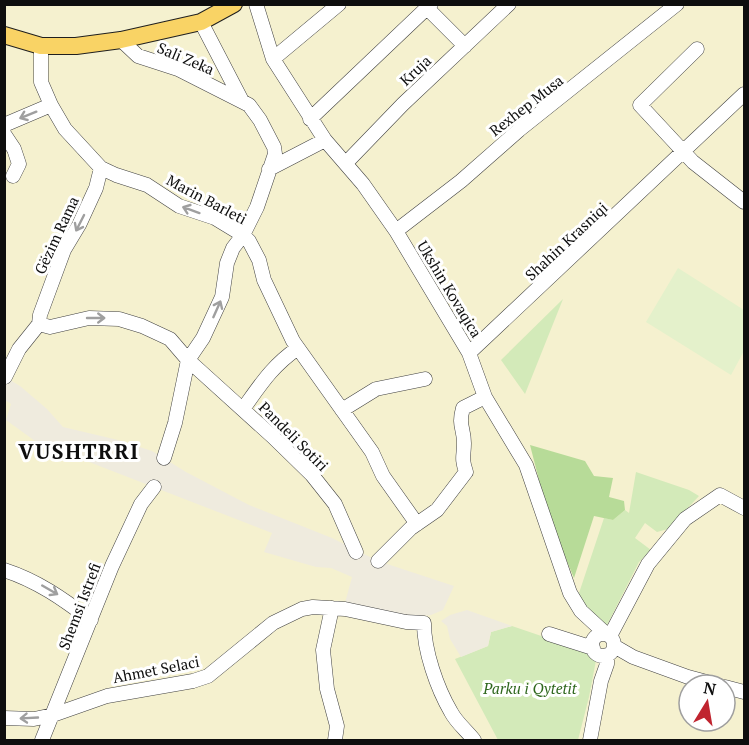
<svg xmlns="http://www.w3.org/2000/svg" width="749" height="745" font-family="'PT Serif',serif">
<rect width="100%" height="100%" fill="#fffcf0"/>
<!-- farmland -->
<path fill="#f5f1cf" fill-rule="evenodd" d="M4 5H744V740H5ZM689 685H725V721H689Z"/>
<!-- green -->
<path fill="#d3eab9" d="M563 299 525 394 501 360Z
M636 472 689 490 699 496 668 529 657 532 645 523 635 538 651 550 639 562 606 627 598 630 578 596 604 518 613 520 625 510 629 513Z
M512 626 597 655 589 697 578 740H498L455 659 488 646 491 632Z"/>
<!-- forest -->
<path fill="#b7db98" d="M530 445 585 461 594 476 613 478 609 497 624 501 625 510 613 520 594 516 574 578 549 519Z"/>
<!-- pitch -->
<path fill="#e4f1cb" d="M678 268 744 310V351L731 375 646 322Z"/>
<!-- plaza -->
<path fill="#efebde" d="M5 377 20 386 47 409 63 427 118 440 152 451 186 472 249 505 332 538 378 561 454 586 443 610 431 615 411 617 345 603 352 577 331 568 316 567 264 552 272 533 35 441 6 420 11 404 5 400Z
M467 610 512 626 491 632 488 646 461 657 450 639 447 626 441 621 450 615Z"/>
<g fill="none" stroke-linecap="round" stroke-linejoin="round">
<!-- minor casing -->
<g stroke="#414141" stroke-width="15">
<path id="minor" d="M256 4 273 59 325 140 363 184 396 231 469 353 485 397 526 465 570 593 581 611 606 634
M427 8 465 46
M201 22 242 101
M121 40 138 56 178 69 249 105 260 120 274 147 275 154 257 207 243 235 233 248 227 263 222 297 203 338 188 360 175 423 164 458
M41 46V82L51 105 65 129 101 168 116 175 147 185 179 206 215 218 243 235 249 241 259 260 264 280 293 341 372 452 383 476 417 524
M697 49 640 105 693 162 744 202
M273 59 339 4
M310 119 431 4
M4 125 51 105
M4 134 14 149 19 164 13 176
M346 163 403 104 509 4
M269 169 325 140
M396 231 461 181 519 130 677 4
M39 324 50 327 89 318 119 319 142 326 170 339 188 360 272 436 312 475 335 504 356 552
M469 353 744 94
M5 377 19 349 39 324 40 315 64 250 79 225 96 188 101 168
M243 409C261 384 272 366 298 348
M342 410 376 389 425 379
M378 561 411 528 437 510 466 472C461 457 464 457 464 443 464 428 458 426 463 408L485 397
M4 570C38 581 63 599 91 620
M332 608 323 650 327 689 337 726 335 740
M549 634 593 648
M592 645a11 11 0 1 1 22 0a11 11 0 1 1-22 0Z
M610 636 648 564 685 519 720 495 744 508
M614 646 633 657 688 677 718 685
M725 687 744 692
M4 718 34 719 53 715 107 696 193 681 208 676 273 623 302 609 313 607 345 609 406 622 424 623C424 651 437 688 451 712 456 722 467 731 474 740
M42 740 112 566 141 504 154 487
M590 740 601 681 607 664V655"/>
</g>
<!-- major casing -->
<g stroke="#1f1f1f" stroke-width="18">
<path id="major" d="M4 35 41 46H76L121 40 201 22 234 4"/>
</g>
<!-- minor -->
<use href="#minor" stroke="#fff" stroke-width="14"/>
<!-- major -->
<use href="#major" stroke="#f9d365" stroke-width="16"/>
</g>
<!-- one-way arrows -->
<defs><path id="oneway-shaft" d="M-6 0H5M1.5-3L5.5 0L1.5 3" fill="none" stroke-width="1.6" stroke-linecap="round" stroke-linejoin="round" transform="scale(1.5)"/></defs>
<g stroke="#9f9f9f">
<use href="#oneway-shaft" transform="translate(28 115) rotate(158)"/>
<use href="#oneway-shaft" transform="translate(191 210) rotate(-160)"/>
<use href="#oneway-shaft" transform="translate(80 223) rotate(117)"/>
<use href="#oneway-shaft" transform="translate(217 309) rotate(-66)"/>
<use href="#oneway-shaft" transform="translate(96 318)"/>
<use href="#oneway-shaft" transform="translate(50 590) rotate(30)"/>
<use href="#oneway-shaft" transform="translate(29 718) rotate(177)"/>
</g>
<g text-anchor="middle" dominant-baseline="central" stroke-width="6" stroke-linejoin="round" paint-order="stroke">
<!-- street labels -->
<g font-size="15" fill="#0e0e0e" stroke="#fff">
<text transform="translate(186 58) rotate(23)">Sali Zeka</text>
<text transform="translate(415 70) rotate(-43)">Kruja</text>
<text transform="translate(526 105) rotate(-38)">Rexhep Musa</text>
<text transform="translate(207 199) rotate(28)">Marin Barleti</text>
<text transform="translate(56 235) rotate(-65)">Gëzim Rama</text>
<text transform="translate(566 241) rotate(-43)">Shahin Krasniqi</text>
<text transform="translate(450 289) rotate(59)">Ukshin Kovaqica</text>
<text transform="translate(294 436) rotate(45)">Pandeli Sotiri</text>
<text transform="translate(79 606) rotate(-69)">Shemsi Istrefi</text>
<text transform="translate(156 669) rotate(-11)">Ahmet Selaci</text>
</g>
<!-- park labels -->
<g font-size="15" font-style="italic" fill="#2e671d" stroke="#fff">
<text x="530" y="688">Parku i Qytetit</text>
</g>
<!-- district labels -->
<g font-size="21" font-weight="bold" letter-spacing="1.5" fill="#0e0e0e" stroke="#fff">
<text x="79" y="451">VUSHTRRI</text>
</g>
</g>
<!-- border -->
<rect width="749" height="745" fill="none" stroke="#0e0e0e" stroke-width="12"/>
<!-- north arrow -->
<g transform="translate(707 703) rotate(11)"><circle r="28" fill="#ffffff" stroke="#9f9f9f" stroke-width="1.5"/>
<path d="M0-4.5L10 22L0 15L-10 22Z" fill="#c0242f"/>
<text y="-9" font-size="16" font-weight="bold" text-anchor="middle" fill="#0e0e0e">N</text>
</g>
</svg>
